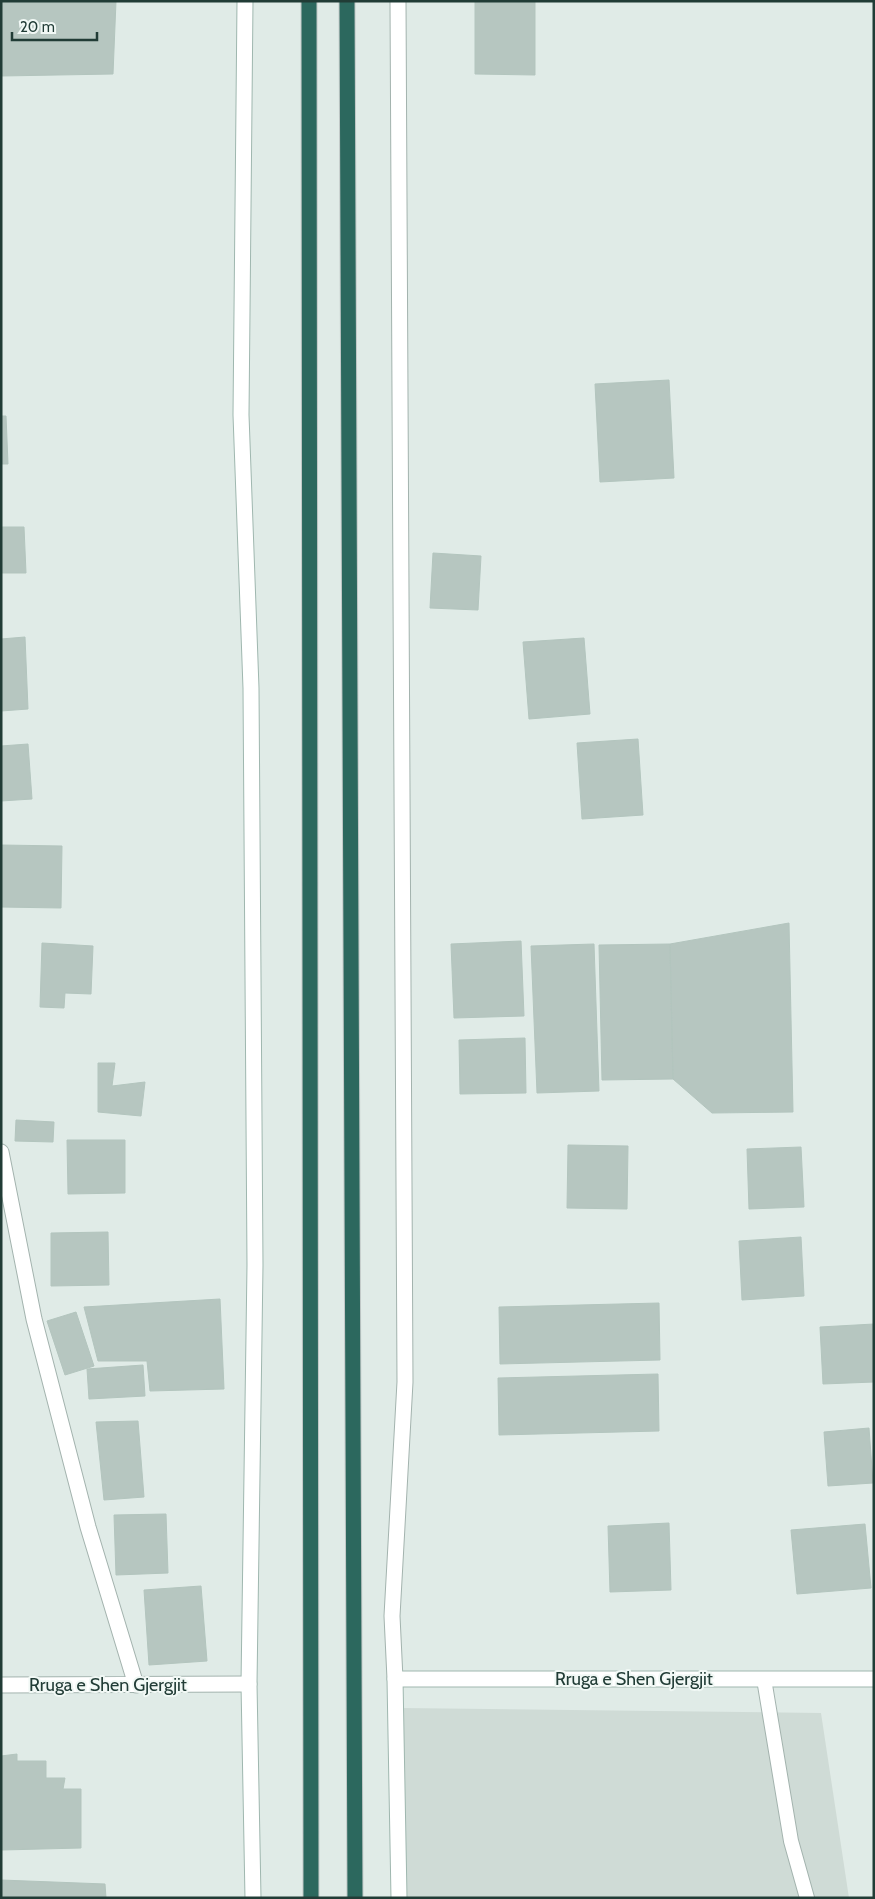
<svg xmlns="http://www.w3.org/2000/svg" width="875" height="1899" font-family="Cabin,sans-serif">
<rect width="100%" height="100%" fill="#e0ebe7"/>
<!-- built -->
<path fill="#cfdbd6" d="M402 1708 821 1713 849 1898H406Z"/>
<!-- building -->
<path fill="#b6c6c0" stroke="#b3c5be" d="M1 1H116L113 74 1 76Z
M475 1H535V75L475 74Z
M669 380 674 478 600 482 595 384Z
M1 416H6L8 464H1Z
M1 527H24L26 573H1Z
M433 553 481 556 478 610 430 608Z
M25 637 28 709 1 711V639Z
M584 638 590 714 529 719 523 642Z
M638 739 643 815 582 819 577 743Z
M28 744 32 799 1 801V746Z
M1 845 62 846 61 908 1 907Z
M789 923 793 1112 712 1113 673 1079 670 944Z
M521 941 524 1016 454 1018 451 944Z
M42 943 93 946 91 994 65 993 64 1008 40 1007Z
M594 944 599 1091 537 1093 531 946Z
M670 944 673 1079 602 1080 599 945Z
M525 1038 526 1093 460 1094 459 1040Z
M98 1063H115L112 1086 145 1082 141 1116 98 1112Z
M16 1120 54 1122 53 1142 15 1141Z
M67 1140H125V1193L68 1194Z
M568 1145 628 1146 627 1209 567 1208Z
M801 1147 804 1207 749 1209 747 1149Z
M108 1232 109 1285 51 1286V1233Z
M801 1237 804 1296 742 1300 739 1241Z
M220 1299 224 1389 150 1391 147 1361H98L84 1307Z
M659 1303 660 1360 500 1364 499 1307Z
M76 1312 94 1366 65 1375 47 1321Z
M874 1324V1382L823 1384 820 1327Z
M143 1365 145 1396 89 1399 87 1369Z
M658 1374 659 1431 499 1435 498 1378Z
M138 1421 144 1497 104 1500 96 1422Z
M869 1428 873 1483 828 1486 824 1432Z
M166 1514 168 1573 116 1575 114 1515Z
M669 1523 671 1590 610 1592 608 1526Z
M865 1524 871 1588 797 1594 791 1530Z
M201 1586 207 1661 149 1665 144 1590Z
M17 1754V1761H46V1778H65L63 1789H81V1848L2 1850 1 1756Z
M1 1880 105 1884 106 1898H1Z"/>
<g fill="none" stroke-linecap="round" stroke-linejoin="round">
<!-- lane casing -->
<g stroke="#a3b3ae" stroke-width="16">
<path id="lane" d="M764 1679 791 1841 807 1898"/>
</g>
<!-- street casing -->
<g stroke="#a3b3ae" stroke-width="17">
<path id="street" d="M1 1152 34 1319 88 1527 136 1685
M395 1679 392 1616 405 1382 398 1
M1 1685 249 1684"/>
</g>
<!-- secondary casing -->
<g stroke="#9fb7af" stroke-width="17">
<path id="secondary" d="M245 1 241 415 251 688 255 1265 249 1684 253 1898
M399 1898 395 1679H874"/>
</g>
<!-- highway casing -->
<g stroke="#c1c8c7" stroke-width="17">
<path id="highway" d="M309 1 311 1898
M347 1 355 1898"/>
</g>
<!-- lane -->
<use href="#lane" stroke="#fff" stroke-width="14"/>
<!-- street -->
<use href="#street" stroke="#fff" stroke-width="15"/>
<!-- secondary -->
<use href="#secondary" stroke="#fff" stroke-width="15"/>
<!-- highway -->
<use href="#highway" stroke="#2c685e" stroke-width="15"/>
</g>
<g text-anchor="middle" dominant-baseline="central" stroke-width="4" stroke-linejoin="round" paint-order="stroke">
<!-- street labels -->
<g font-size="18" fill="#213c36" stroke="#f1f8f5">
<text x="634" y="1679">Rruga e Shen Gjergjit</text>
<text x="108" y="1685">Rruga e Shen Gjergjit</text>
</g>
</g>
<!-- border -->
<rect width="875" height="1899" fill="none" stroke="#213c36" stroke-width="5"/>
<!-- scale -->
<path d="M12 32v8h85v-8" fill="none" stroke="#213c36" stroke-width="2.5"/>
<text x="20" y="32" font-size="15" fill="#213c36" stroke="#f1f8f5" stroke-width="4" paint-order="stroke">20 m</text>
</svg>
